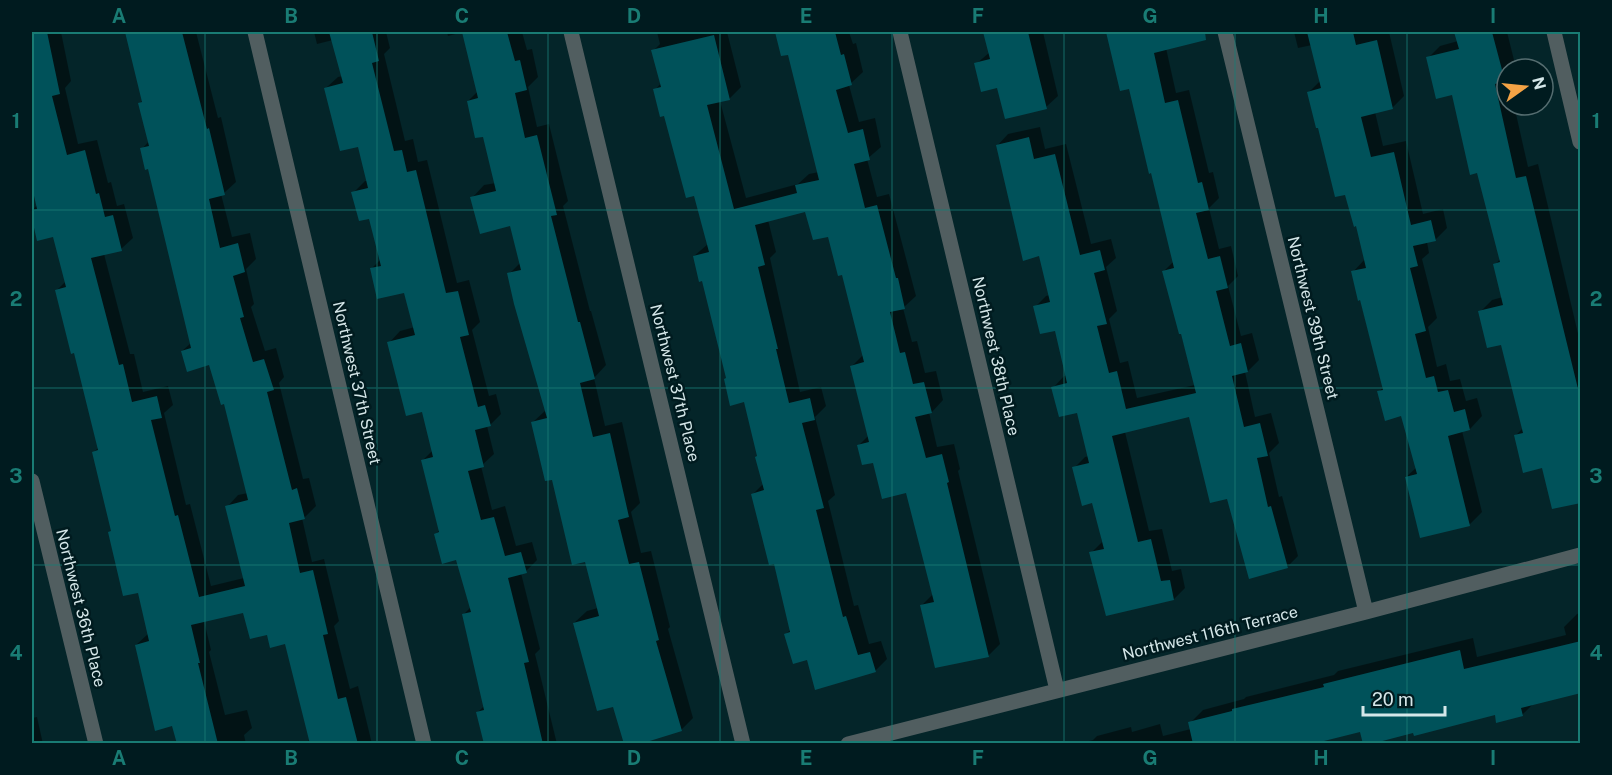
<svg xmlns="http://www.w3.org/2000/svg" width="1612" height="775" font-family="'Public Sans',sans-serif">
<rect width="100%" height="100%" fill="#042529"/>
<!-- shadow -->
<path fill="#0007" d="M32 32H61L71 81 65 88 78 144 97 140 108 183 111 182 117 206 124 204 133 238 121 249 104 254 130 354H134L143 392 168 386 173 405 164 413 186 505 190 504 211 586 244 578 227 507 238 495 248 493 225 402 210 363 182 351 191 343 149 167 142 149 149 141 140 103 143 100 126 32H196L218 118 221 117 236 182 224 193 221 194 232 237 250 233 256 259 246 269 254 304 251 307 265 351 276 348 284 377 279 383 303 479 309 478 316 506 304 518H302L312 562 324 559 339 621 334 626 350 689 358 686 372 744H306L310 739 287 642 268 633 244 611 204 621 211 650 209 652 225 715 247 710 252 728 244 735 246 744H178L173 724 136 645 149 633 139 591 113 530 94 452 98 448 75 351 56 291 66 281 54 235 38 239 32 213V211L37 205 32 181Z
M314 32H386L390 48 384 54 405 141 413 139 418 162 427 160 457 283 469 280 480 322 472 330 489 396 496 394 501 414 490 425 487 426 494 454 481 466 492 510 505 506 516 546 532 542 537 560 526 571 521 573 540 649 535 654 557 744H485L478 712 485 705 463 615 471 607 457 558 436 534 440 529 423 460 433 450 423 410 389 343 400 331 415 327 405 291 371 269 381 259 370 217 353 193 365 181H368L359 145 326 88 338 77 343 76 333 40 317 44Z
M447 32H522L527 50 532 49 538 77 528 87 537 127 549 124 568 201 563 206 590 311H591L606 365 594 378 605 426 622 422 640 503 631 512 641 553 651 551 670 627 668 629 693 718 681 730 614 705 574 623 587 611 598 608 586 560 553 478 533 422 546 410 509 274 521 262 511 225 472 198 484 185 496 183 484 135 468 101 478 91 463 32 448 36Z
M657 32H727L741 87 729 99 720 101 746 198 798 184 809 174 819 172 789 53 782 55 777 32H849L853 44 856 43 863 72 849 85 859 122 875 118 881 147 867 159 877 197 889 194 916 296 903 308 912 342 917 341 925 373 936 371 943 400 932 412H929L937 447 954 444 960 469 958 471 1000 644 988 656 922 605 933 594 907 491 859 445 869 435 852 366 863 355 843 274 829 235 806 210 768 220 776 252 770 258 800 392 821 387 826 406 815 417 835 495 828 501 854 606 858 605 869 644 881 641 887 659 875 671 808 658 786 634 791 629 775 562 753 494 764 483 759 455 745 400 727 377 703 279 694 256 708 244 696 194 655 90 661 83 653 51 660 44Z
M984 32H1043L1058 96 1046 107 998 86 976 64 990 52Z
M1108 32H1179L1180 36 1166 48 1176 93 1189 90 1209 173 1213 172 1219 198 1209 208 1219 249 1231 246 1238 276 1228 286 1241 336 1252 333 1259 360 1248 371 1245 372 1255 417 1271 413 1279 443 1269 453 1279 497 1282 496 1298 556 1287 567 1228 497 1190 415 1125 432 1149 531 1162 529 1172 571 1181 569 1185 588 1174 599 1091 553 1102 542 1094 501 1074 468 1085 457 1089 456 1078 411 1053 388 1064 376H1067L1056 329 1035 307 1046 296 1050 295 1040 254 997 146 1008 134 1040 127 1045 149 1066 144 1091 244 1111 239 1116 258 1106 267 1117 311 1109 319 1120 363 1128 361 1137 398 1195 385 1164 271 1174 261 1130 87 1121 89Z
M1294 32H1368V33L1389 32 1404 96 1392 108 1375 112 1383 146 1406 141 1423 214 1443 209 1447 228 1435 240 1427 242 1429 253 1422 259 1437 318 1428 327 1437 367 1446 364 1450 381 1460 379 1466 401 1477 398 1482 416 1470 429 1462 431 1482 512 1470 524 1406 477 1417 467 1402 414 1379 392 1383 387 1353 272 1365 259 1357 225 1309 92 1320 81 1312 45 1298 48Z
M1456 32H1507L1516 68 1507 69V105H1514L1528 167 1538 164 1580 342V501L1543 466 1515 436 1524 427 1502 343 1480 312 1492 300 1503 297 1495 265 1500 259 1478 172 1453 93 1428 58 1440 46 1458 41Z
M1580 613V692L1534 703 1522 715 1496 713 1414 732 1361 730 1306 744H1077L1093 740 1097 736 1131 727 1132 732 1160 724 1163 736 1191 729 1190 723 1203 710 1244 699 1246 697 1334 675 1338 671 1473 638 1477 657 1566 635 1564 627 1577 614Z
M37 717 43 744H32V718Z"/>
<!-- building -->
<path fill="#00525a" d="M32 32H47L60 94 52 96 67 155 85 150 96 194 99 193 105 217 113 215 122 251 91 258 119 365 123 364 132 402 157 396 162 418 151 420 175 516 178 515 199 597 245 586 225 506 248 500 224 404 221 405 209 365 187 372 181 351 191 348 148 169 145 170 140 148 149 146 138 103 142 102 125 32H182L207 129 209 128 225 195 209 199 220 248 238 243 245 272 233 276 244 317 240 318 253 362 264 359 274 390 267 392 292 490 297 488 305 519 289 523 300 573 313 570 328 634 323 635 338 699 346 697 358 744H310L285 644 270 648 267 635 250 639 243 613 191 625 200 663H198L218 744H177L172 726 155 731 135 645 149 641 138 593 123 596 108 532 111 531 92 452 98 450 74 353 71 354 55 290 66 287 53 237 37 241 32 219V210L37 209 32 187Z
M329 32H372L379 61 372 63 394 151 402 150 407 172 416 170 446 293 458 291 469 335 460 337 478 407 485 405 491 426 475 430 484 467 468 471 481 520 494 517 505 556 521 552 527 573 508 578 529 662 524 663 543 744H484L476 712 484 710 462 614 471 612 456 560 442 564 434 534 439 532 421 460 433 457 422 412 406 416 387 342 415 335 404 293 377 299 370 268 381 266 369 219 359 221 351 192 368 188 358 147 340 151 324 88 343 83Z
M462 32H507L515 61 520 60 527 90 515 93 525 138 537 135 557 215 551 216 578 322H580L595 379 580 383 593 437 610 433 629 517 618 520 629 564 639 562 659 640 656 641 682 731 640 744H624L613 707 597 711 573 623 599 616 585 562 572 565 552 480 545 481 531 422 547 418 514 304 507 273 521 270 510 226 480 234 470 197 496 191 483 137 475 138 467 101 478 98Z
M775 32H835L841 55 844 54 852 85 836 90 848 133 863 129 870 160 854 164 865 208 877 205 896 278H898L905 309 890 312 900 353 905 352 913 384 924 382 932 413 915 417 926 458 942 454 949 482 947 483 989 657 935 668 920 605 934 602 906 493 882 499 873 463 862 465 857 445 869 442 850 366 864 362 842 275 838 276 828 237 813 240 805 212 755 225 765 265 758 267 778 349H776L789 403 810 398 815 420 802 423 824 508 816 510 843 617 846 616 858 655 870 652 876 672 815 690 807 660 793 664 784 634 790 632 774 564 769 565 751 494 764 490 755 457 757 456 744 402 730 406 724 379 726 378 702 281 699 282 693 256 709 252 694 196 686 198 664 116 660 117 653 89 661 87 651 50 714 35 730 100 707 105 734 209 797 193 795 185 819 180 788 55 781 56Z
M983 32H1028L1047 109 1005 119 997 88 981 92 974 63 990 59Z
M1106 32H1205L1206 40 1154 53 1165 103 1178 100 1198 183 1202 182 1209 210 1196 213 1208 259 1220 256 1228 288 1216 291 1230 346 1241 343 1248 372 1232 376 1244 427 1260 423 1268 456 1257 458 1268 507 1271 506 1288 568 1249 579 1227 499 1210 503 1189 417 1112 436 1138 542 1151 539 1161 581 1170 580 1174 600 1106 616 1089 552 1104 549 1092 503 1082 506 1072 467 1089 463 1077 413 1059 417 1051 387 1067 383 1055 331 1040 334 1033 306 1050 302 1039 256 1023 261 996 145 1029 137 1034 159 1055 154 1080 255 1100 250 1105 270 1094 273 1107 324 1097 326 1109 373 1117 371 1126 409 1196 393 1181 334H1179L1162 271 1174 268 1151 173 1149 174 1129 89 1120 91Z
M1307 32H1353L1356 45 1377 40 1393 109 1361 117 1371 157 1394 152 1411 225 1431 220 1436 241 1413 246 1418 266 1410 268 1426 331 1415 334 1426 378 1434 376 1438 392 1448 390 1454 412 1465 409 1470 430 1448 436 1470 526 1420 538 1405 477 1417 474 1401 416 1385 421 1377 391 1383 390 1360 300 1358 301 1351 271 1366 268 1356 226 1354 227 1345 195 1335 197 1318 128H1316L1307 92 1321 88Z
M1454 32H1492L1505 81 1495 84 1516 178 1526 176 1581 401V503L1552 509 1542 468 1523 473 1514 435 1523 433 1501 345 1487 348 1478 311 1503 305 1493 264 1500 262 1477 173 1470 175 1452 95 1436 99 1426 57 1459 49Z
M1581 641V693L1521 708 1523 716 1496 723 1495 715 1414 736 1413 733 1371 744H1363L1360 732 1312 744H1193L1188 722 1232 711V709L1324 687 1323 684 1460 650 1464 669Z"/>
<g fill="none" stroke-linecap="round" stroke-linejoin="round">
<!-- minor -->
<path stroke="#515e60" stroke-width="15" d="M255 32 424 744
M571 32 743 744
M900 32 1057 690
M1225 32 1366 612
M1554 32 1580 142
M32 481 96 744
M848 744 1366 612 1580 555"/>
</g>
<!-- grid -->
<path fill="none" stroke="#197c74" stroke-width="1.5" stroke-opacity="0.55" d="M205 32V744M377 32V744M548 32V744M720 32V744M892 32V744M1064 32V744M1235 32V744M1407 32V744M32 210H1580M32 388H1580M32 565H1580"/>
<g text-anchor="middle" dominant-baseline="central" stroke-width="5" stroke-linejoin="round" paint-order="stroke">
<!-- street labels -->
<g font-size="16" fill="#d5e7e9" stroke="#001b1f">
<text transform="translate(1313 318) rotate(76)">Northwest 39th Street</text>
<text transform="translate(996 356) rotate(77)">Northwest 38th Place</text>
<text transform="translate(357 383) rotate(77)">Northwest 37th Street</text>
<text transform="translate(675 383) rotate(76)">Northwest 37th Place</text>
<text transform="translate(81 608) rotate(76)">Northwest 36th Place</text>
<text transform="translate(1210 633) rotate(-14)">Northwest 116th Terrace</text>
</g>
</g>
<!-- border -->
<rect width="1612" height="775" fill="none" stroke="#001b1f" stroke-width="66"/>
<!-- north arrow -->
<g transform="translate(1525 87) rotate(75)"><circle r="28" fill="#001b1f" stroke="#556d70" stroke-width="1.5"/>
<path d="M0-4.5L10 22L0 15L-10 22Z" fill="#f4a345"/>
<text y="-9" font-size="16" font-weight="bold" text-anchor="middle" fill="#d5e7e9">N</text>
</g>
<!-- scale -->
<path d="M1363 706v9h82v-9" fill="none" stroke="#d5e7e9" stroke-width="3"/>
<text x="1372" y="706" font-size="18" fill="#d5e7e9" stroke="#001b1f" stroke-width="4.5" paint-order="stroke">20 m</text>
<rect x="33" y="33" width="1546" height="709" fill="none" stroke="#197c74" stroke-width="2"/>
<g font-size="20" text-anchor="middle" font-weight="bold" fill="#197c74">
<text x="119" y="23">A</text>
<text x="291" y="23">B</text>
<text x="462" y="23">C</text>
<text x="634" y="23">D</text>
<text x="806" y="23">E</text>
<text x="978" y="23">F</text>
<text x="1150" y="23">G</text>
<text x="1321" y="23">H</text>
<text x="1493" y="23">I</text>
<text x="16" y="128">1</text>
<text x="1596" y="128">1</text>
<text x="16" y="306">2</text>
<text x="1596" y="306">2</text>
<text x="16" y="483">3</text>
<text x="1596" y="483">3</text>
<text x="16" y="660">4</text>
<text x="1596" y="660">4</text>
<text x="119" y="765">A</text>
<text x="291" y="765">B</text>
<text x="462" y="765">C</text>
<text x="634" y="765">D</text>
<text x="806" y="765">E</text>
<text x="978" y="765">F</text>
<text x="1150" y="765">G</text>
<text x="1321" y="765">H</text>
<text x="1493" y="765">I</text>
</g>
</svg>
